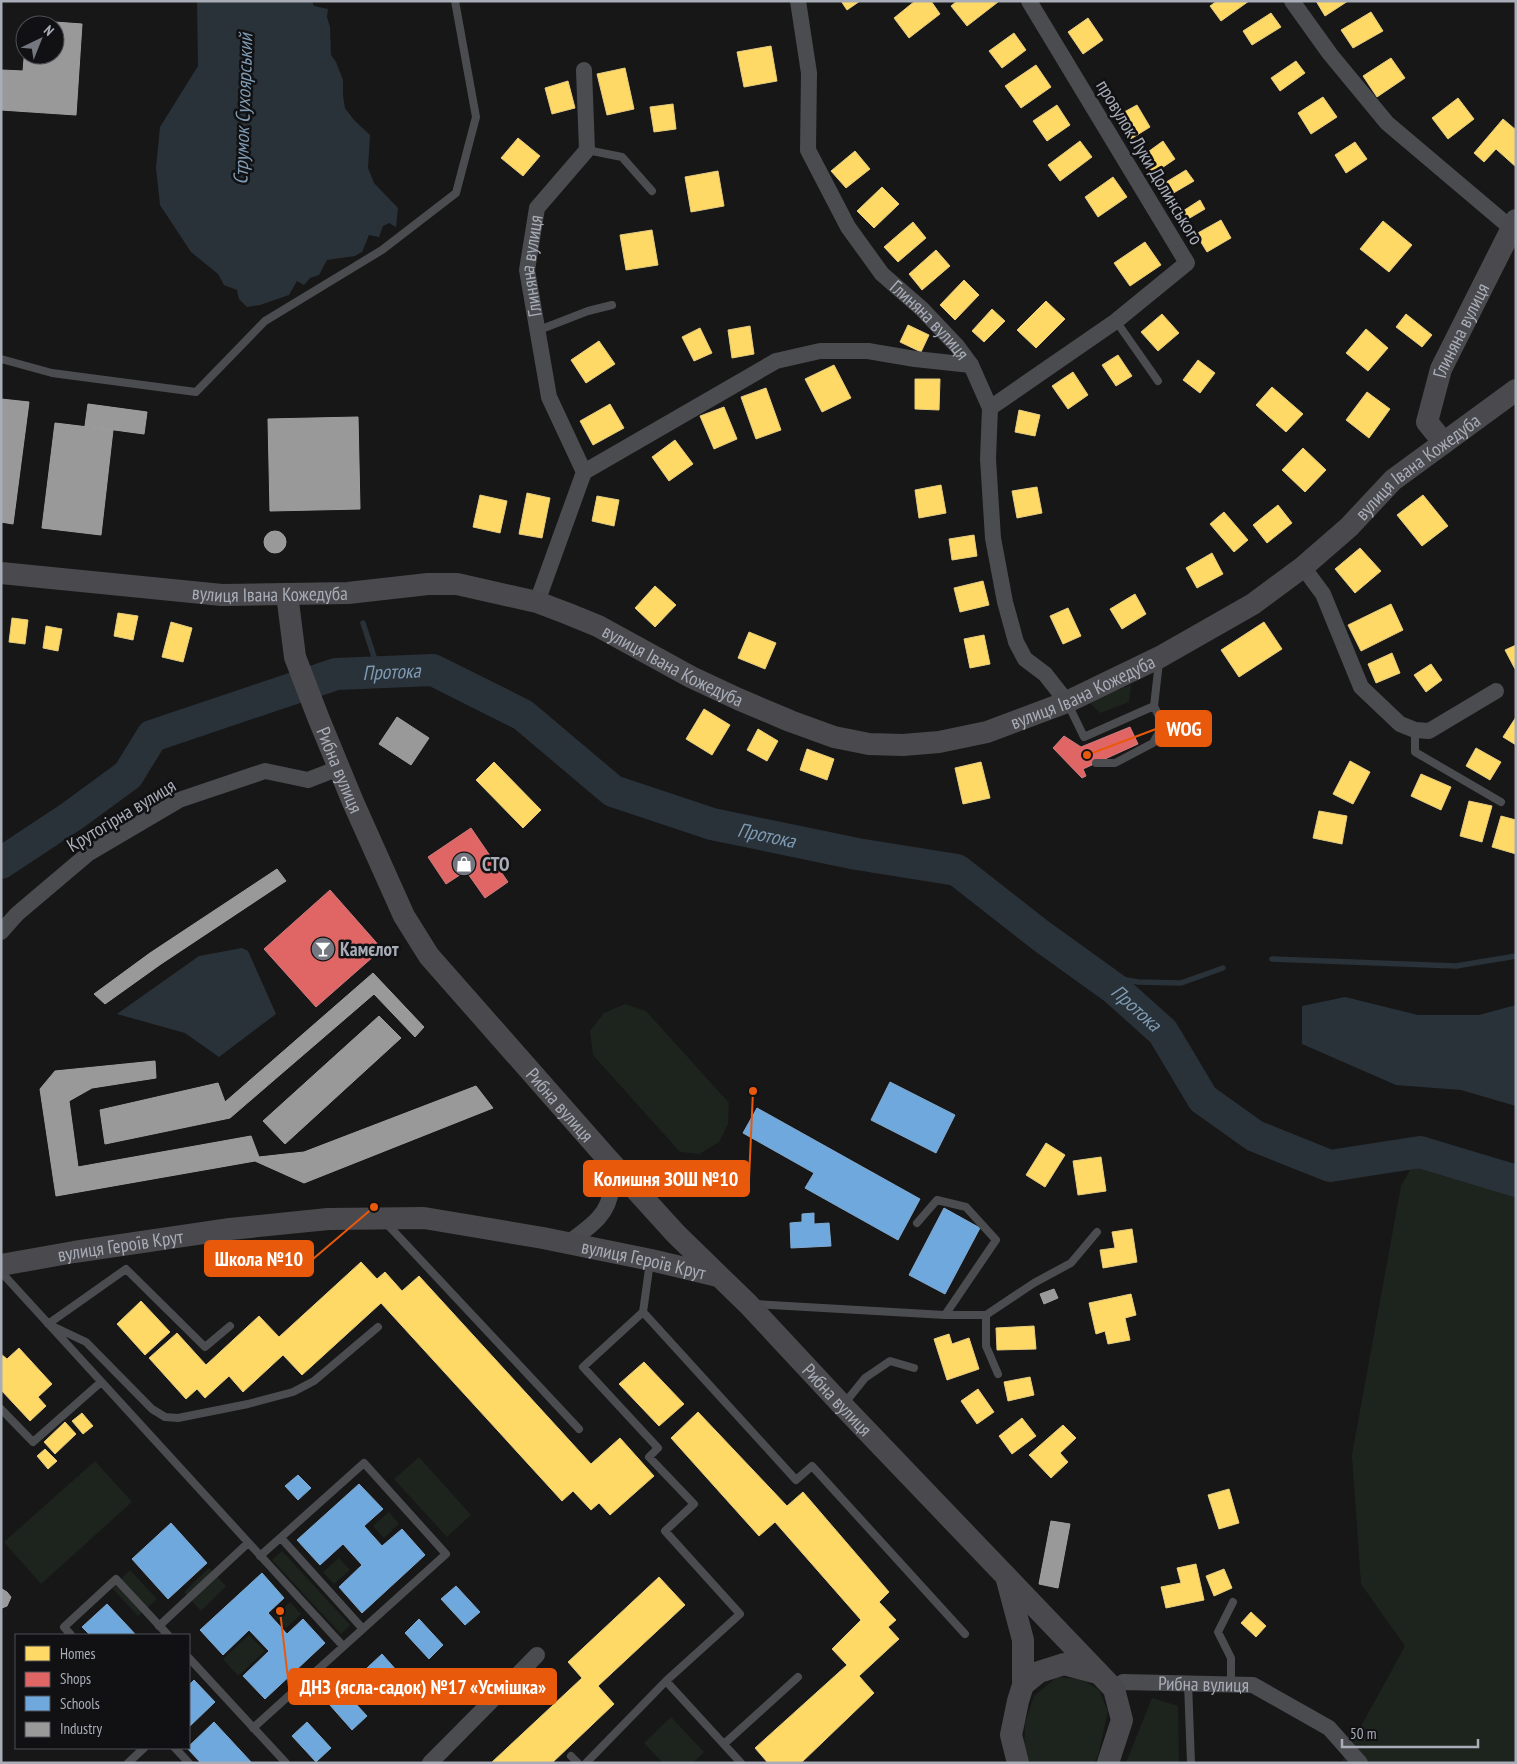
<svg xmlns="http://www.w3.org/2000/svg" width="1517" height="1764" font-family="'PT Sans Narrow',sans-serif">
<rect width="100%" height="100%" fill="#171717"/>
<!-- green -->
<path fill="#1d241e" d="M1131 685 1129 702 1100 713 1088 701Z
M625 1004 646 1011 729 1103 728 1124 719 1142 699 1154 680 1152 593 1055 590 1031 604 1013Z
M1420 1152 1516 1181V1763H1341L1405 1646 1361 1584 1352 1455 1401 1186Z
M419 1457 471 1515 447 1537 394 1479Z
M95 1461 132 1502 41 1584 4 1542Z
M389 1512 399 1524 384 1538 373 1526Z
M282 1551 350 1625 341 1634 272 1560Z
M339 1558 350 1570 334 1584 323 1572Z
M209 1568 226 1586 201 1611 184 1592Z
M130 1570 157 1599 138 1616 112 1588Z
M290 1602 301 1614 286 1628 275 1616Z
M249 1635 265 1651 238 1676 223 1659Z
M1057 1677 1082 1679 1099 1690 1108 1711 1098 1756 1094 1763H1029L1024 1754 1025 1723 1034 1696Z
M1152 1698 1178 1706 1179 1763H1126Z
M671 1717 704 1752 693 1763H663L644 1743Z"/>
<!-- water -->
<path fill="#2a3239" d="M197 1H312L314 6 328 9 327 17 330 27 331 55 336 62 343 80V96L345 108 354 120 370 135 368 168 374 183 398 208 396 227 389 223 383 226 379 237 369 235 362 252 355 256 327 260 319 275 310 278 304 285 297 281 289 295 260 305 247 307 239 299 237 290 224 285 218 274 191 252 160 205 156 168 160 127 198 66Z
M242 948 248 951 276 1014 219 1057 185 1033 117 1014 199 956Z
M1345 997 1418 1015H1479L1516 1005V1106L1461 1090 1396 1085 1302 1044V1006Z"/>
<!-- homes -->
<path fill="#ffd966" stroke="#e5cc7f" d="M841 1H860L847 10Z
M915 1H931L940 14 909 38 894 18Z
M957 1H997L998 2 967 26 951 6Z
M1217 1H1249L1221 21 1210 6Z
M1316 1H1348L1325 16Z
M1371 12 1383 31 1353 48 1341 30Z
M1271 13 1281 27 1252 45 1243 31Z
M1088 18 1103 40 1083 54 1068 32Z
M1014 33 1026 50 1002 68 989 51Z
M771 46 777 81 744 87 737 52Z
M1391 58 1405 78 1377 97 1363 76Z
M1296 61 1305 73 1280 91 1271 78Z
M1036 65 1051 87 1021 108 1005 86Z
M625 68 634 109 607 115 597 74Z
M568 81 575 108 552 114 545 88Z
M1323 97 1337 117 1311 134 1298 113Z
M1458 98 1474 119 1448 139 1432 118Z
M673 104 676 129 654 132 650 107Z
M1057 105 1070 125 1047 141 1033 121Z
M1137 105 1150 127 1129 140 1115 117Z
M1503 119 1516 130V167L1496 149 1484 162 1474 153Z
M518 138 540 156 523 176 501 158Z
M1080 141 1092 157 1060 181 1048 165Z
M1163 141 1175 159 1153 174 1141 157Z
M1355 142 1367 159 1346 173 1335 155Z
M855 151 870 169 846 188 831 171Z
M1186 170 1194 181 1170 195 1163 184Z
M718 171 724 206 691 212 685 177Z
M1113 177 1127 197 1098 217 1085 197Z
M882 187 899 204 874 228 857 211Z
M1200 200 1205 209 1188 219 1183 211Z
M1221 220 1231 238 1207 252 1196 234Z
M1383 221 1412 245 1389 272 1360 249Z
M913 222 926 238 898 262 884 247Z
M652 230 658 265 626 270 620 235Z
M1145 242 1161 265 1130 286 1114 263Z
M936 250 950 266 922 290 909 274Z
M964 280 979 295 955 320 940 305Z
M1046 301 1065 319 1036 348 1017 330Z
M992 309 1005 321 984 342 972 331Z
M1162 314 1179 333 1158 351 1141 332Z
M1406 314 1432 335 1422 347 1396 327Z
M908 325 929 335 921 352 900 342Z
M750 326 754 354 732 358 728 330Z
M700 328 712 353 694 361 682 337Z
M1366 329 1388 348 1368 371 1346 353Z
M599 341 615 364 586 383 571 360Z
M1118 355 1132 376 1116 386 1102 365Z
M1198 360 1215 373 1200 393 1183 380Z
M834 365 851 398 822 412 805 379Z
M1073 372 1088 395 1068 409 1052 386Z
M915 379H940L939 410 915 409Z
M1272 387 1303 414 1286 432 1256 405Z
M766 388 781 430 756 439 741 397Z
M1367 392 1390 409 1369 438 1346 420Z
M610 404 624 428 593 445 580 421Z
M724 407 737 439 714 449 700 416Z
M1019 410 1040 415 1035 436 1015 432Z
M675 440 693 464 669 481 652 457Z
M1303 448 1326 470 1305 492 1282 470Z
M941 485 946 513 919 518 915 490Z
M1037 487 1042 513 1017 518 1012 491Z
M527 493 550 498 542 538 519 534Z
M480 495 507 501 500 533 473 527Z
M1423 495 1448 526 1422 546 1397 515Z
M597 496 619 500 614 526 592 521Z
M1278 505 1292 523 1267 543 1253 525Z
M1224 512 1248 540 1234 552 1210 524Z
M974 535 977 556 952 560 949 539Z
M1360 548 1381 571 1355 593 1335 569Z
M1212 553 1223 574 1197 588 1186 568Z
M983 581 989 605 960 612 954 588Z
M655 586 676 605 655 627 635 608Z
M1135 594 1146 614 1122 629 1110 609Z
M1391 604 1403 630 1361 651 1348 625Z
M1068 608 1081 636 1063 644 1050 616Z
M118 613 138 616 133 640 114 636Z
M12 618 28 620 25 644 9 642Z
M171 622 192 628 183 662 162 657Z
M1264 622 1282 649 1239 677 1221 650Z
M46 626 62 629 58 651 43 648Z
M749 632 776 643 765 669 738 658Z
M984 635 990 664 970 668 964 639Z
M1516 645V669H1515L1505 650Z
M1392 653 1400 673 1376 683 1368 664Z
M1431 664 1442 680 1426 692 1414 675Z
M704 709 730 725 712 755 686 739Z
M1516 717V745L1503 737Z
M758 729 778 741 767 761 747 750Z
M1476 748 1501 762 1490 780 1466 766Z
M807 749 834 759 827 780 800 770Z
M1350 761 1370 772 1353 804 1333 794Z
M494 762 541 810 523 828 476 780Z
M981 762 990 798 963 804 955 768Z
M1421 774 1451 787 1441 810 1411 796Z
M1469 801 1492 806 1482 842 1460 836Z
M1319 811 1347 816 1342 844 1313 838Z
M1501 816 1516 820V854L1492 847Z
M1046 1143 1065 1155 1045 1187 1026 1175Z
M1101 1157 1106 1191 1078 1195 1073 1161Z
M1132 1229 1137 1262 1103 1268 1100 1250 1115 1248 1112 1232Z
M361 1262 377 1279 385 1272 402 1291 419 1276 591 1464 620 1438 654 1476 610 1515 599 1503 591 1510 573 1491 562 1501 381 1303 302 1375 283 1355 243 1392 229 1376 205 1398 197 1389 186 1399 149 1358 177 1333 206 1365 259 1316 279 1337Z
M1131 1294 1136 1315 1125 1318 1130 1340 1108 1344 1105 1331 1096 1334 1089 1303Z
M141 1301 170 1332 145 1355 117 1324Z
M1034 1326 1036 1349 997 1350 996 1328Z
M949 1334 952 1344 969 1338 979 1369 947 1380 934 1339Z
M19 1348 52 1384 38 1397 46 1406 30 1421 1 1390V1354L7 1359Z
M644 1362 684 1404 659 1426 619 1384Z
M1030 1377 1034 1395 1008 1401 1004 1382Z
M978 1389 994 1412 977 1424 961 1401Z
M698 1412 787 1506 803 1492 889 1592 879 1602 896 1620 888 1627 899 1639 859 1676 874 1693 801 1763H768L755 1748 847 1665 832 1649 861 1620 775 1522 759 1536 671 1438Z
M82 1413 93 1426 83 1434 72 1421Z
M1022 1418 1036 1436 1012 1454 999 1436Z
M65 1422 76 1434 55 1454 44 1442Z
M1063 1425 1076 1438 1060 1453 1068 1462 1051 1478 1029 1455Z
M45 1449 57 1461 48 1469 37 1456Z
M1229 1489 1239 1523 1219 1529 1208 1495Z
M1196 1564 1204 1600 1166 1608 1161 1587 1181 1583 1177 1568Z
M1224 1569 1232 1588 1214 1596 1206 1576Z
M659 1577 685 1605 598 1686 614 1704 552 1763H491L582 1678 568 1662Z
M1251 1612 1266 1626 1256 1637 1241 1623Z"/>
<!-- shops -->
<path fill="#e06666" stroke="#cf7b7f" d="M1130 727 1138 744 1083 769 1086 776 1082 778 1053 748 1064 736 1081 747Z
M471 828 508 882 485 898 466 871 446 884 428 857Z
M330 890 382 949 316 1007 264 949Z"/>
<!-- schools -->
<path fill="#6fa8dc" stroke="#80aad1" d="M890 1082 955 1115 936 1153 871 1120Z
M757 1108 920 1199 898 1240 805 1188 814 1173 743 1133Z
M944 1208 980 1228 945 1294 909 1275Z
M814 1213V1224L829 1223 831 1246 791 1248 790 1223 802 1222V1214Z
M298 1475 311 1488 298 1500 285 1486Z
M359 1484 383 1509 364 1526 382 1546 402 1529 425 1555 362 1613 339 1587 362 1565 343 1544 320 1565 297 1540Z
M171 1523 207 1563 168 1599 132 1559Z
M262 1573 284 1598 268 1613 287 1634 303 1619 325 1643 265 1699 243 1676 269 1651 249 1630 223 1655 200 1630Z
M456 1586 480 1612 465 1625 441 1599Z
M107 1604 136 1635H90L82 1627Z
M419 1619 443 1645 429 1659 405 1633Z
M382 1654 405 1680 391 1694 367 1668Z
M194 1680 215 1702 189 1727V1685Z
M343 1690 367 1716 352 1730 329 1704Z
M214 1722 252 1763H201L187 1748Z
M307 1722 331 1748 316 1762 292 1736Z"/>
<!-- industry -->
<path fill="#999" stroke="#9e9fa2" d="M27 20 82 24 76 115 1 110V70L23 71 25 47V55H55V25H26Z
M1 399 29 402 13 524 1 522Z
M88 404 147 412 144 434 85 426Z
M358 417 360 509 270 511 268 419Z
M55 423 113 430 101 535 42 528Z
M264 542a11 11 0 1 1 22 0a11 11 0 1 1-22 0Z
M397 717 429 738 411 765 379 744Z
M277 869 286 881 161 964 105 1004 94 994 150 953Z
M373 973 424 1027 415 1037 374 994 230 1118 105 1144 100 1110 218 1083 225 1102Z
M379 1016 401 1038 285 1144 263 1121Z
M155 1061 156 1078 92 1088 69 1101 78 1167 251 1136 259 1157 304 1152 476 1086 493 1108 304 1183 255 1161 56 1196 40 1089 55 1071Z
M1054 1289 1058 1298 1044 1304 1040 1294Z
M1051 1521 1070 1524 1058 1588 1039 1584Z
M2 1589 7 1592 11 1597 7 1606 2 1608Z"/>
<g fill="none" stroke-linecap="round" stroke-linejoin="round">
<!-- stream -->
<path stroke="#2a3239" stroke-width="5.5" d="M363 623 379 672
M1272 959 1456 966 1516 956
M1096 975 1138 982 1181 983 1223 968"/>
<!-- river -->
<path stroke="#2a3239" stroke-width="32" id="s1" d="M1 863 72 816 128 775 152 736 336 674 433 670 523 715 613 791 712 824 857 854 957 870 1040 935 1115 989 1163 1032 1203 1099 1255 1136 1330 1166 1420 1152 1516 1181"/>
<!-- lane -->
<path stroke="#4b4c50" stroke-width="8" d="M587 150 622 157 652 191
M1116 321 1158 381
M539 330 588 311 612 305
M1 359 52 373 196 392 265 321 382 250 456 193 476 117 455 1
M1068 704 1084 737 1154 706 1159 662
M1415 730V752L1501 802
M1096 763H1115L1153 743 1163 725 1154 706
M386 1223 579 1429
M917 1223 937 1200 966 1207 996 1240 945 1315H986L1034 1283 1071 1263 1097 1232
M650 1262 643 1312 583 1367 658 1448 649 1457 694 1504 665 1531 740 1614 666 1681
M1 1272 343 1646
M755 1304 945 1315
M643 1312 796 1480 812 1466 965 1634
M986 1315V1346L998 1374
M230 1326 205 1347 126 1269 48 1324 86 1342 152 1409 165 1417 178 1418 248 1404 293 1392 314 1381 378 1327
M844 1404 865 1378 890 1361 914 1368
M1 1409 33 1442 101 1382
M281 1538 363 1629
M159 1626 248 1543
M71 1635 64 1627 116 1579 168 1635
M189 1658 286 1763
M1188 1683 1191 1763
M1231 1685V1658L1218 1632 1233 1602
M253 1728 446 1554 364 1463 260 1556
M724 1744 798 1677
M175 1748 189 1763
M571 1756 578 1763
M128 1763 144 1748
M586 1763 666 1681 741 1763"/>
<!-- street -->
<g stroke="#4b4c50" stroke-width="16">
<path id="s2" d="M798 1 809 73 808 150 848 227 882 274 922 309 957 346 971 365 990 408 988 459 993 538 1005 602 1016 642 1025 659 1045 674 1067 702"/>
<path d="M1292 1 1330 54 1387 123 1511 228"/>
<path d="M990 408 1116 321 1187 263 1029 1"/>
<path d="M584 472 776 361 820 351H868L915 359 971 365"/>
<path d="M1303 567 1323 594 1361 687 1400 724 1415 730 1429 731 1496 691"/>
<path id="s3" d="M537 602 584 472 549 397 527 270 537 208 587 150 584 70"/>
<path d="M1 932 17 914 89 853 179 800 265 771 308 780 339 768"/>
<path d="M568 1243C588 1228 609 1216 611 1189 612 1179 608 1167 606 1157"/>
<path id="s4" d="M1114 1689 1123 1682 1253 1685 1329 1728 1360 1763"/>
<path d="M430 1763 537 1655"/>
</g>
<!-- secondary -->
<g stroke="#4a4a4e" stroke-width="22">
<path id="s5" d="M1444 443 1427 422 1441 369 1516 220"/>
<path id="s6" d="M1 573 222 595 348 593 428 584H457L537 602 566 613 598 626 691 677 738 699 790 721 834 737 869 744 903 745 939 742 987 732 1067 702 1160 657 1253 604 1303 567 1349 527 1393 480 1516 390"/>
<path id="s7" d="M287 594 295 657 318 717 353 802 404 916 429 956 606 1157 676 1234 748 1304 843 1406 1114 1689 1122 1720 1108 1763"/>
<path id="s8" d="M1 1265 74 1252 230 1229 328 1219 424 1218 543 1238 651 1260 718 1276"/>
<path d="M1007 1580 1023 1640V1685"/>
<path d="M1018 1763 1011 1735 1018 1701 1023 1685 1039 1672 1064 1664 1098 1673"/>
</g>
</g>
<!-- icons -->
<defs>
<g id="shop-disc" transform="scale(1.25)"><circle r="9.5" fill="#757880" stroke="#111113"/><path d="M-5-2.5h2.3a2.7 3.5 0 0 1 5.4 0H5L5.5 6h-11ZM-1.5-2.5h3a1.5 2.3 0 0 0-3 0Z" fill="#fff"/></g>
<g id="bar-disc" transform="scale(1.25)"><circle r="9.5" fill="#757880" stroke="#111113"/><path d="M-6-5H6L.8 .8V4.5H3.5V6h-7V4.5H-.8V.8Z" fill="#fff"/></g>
</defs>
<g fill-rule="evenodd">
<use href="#shop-disc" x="464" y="864"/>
<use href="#bar-disc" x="323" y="949"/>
</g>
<g text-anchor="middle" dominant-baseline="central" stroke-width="5" stroke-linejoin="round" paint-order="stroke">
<!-- street labels -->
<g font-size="19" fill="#a8adb8" stroke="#111113">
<text transform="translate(1150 162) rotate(59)">провулок Луки Долинського</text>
<text stroke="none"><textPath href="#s3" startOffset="354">Глиняна вулиця</textPath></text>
<text stroke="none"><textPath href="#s2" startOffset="361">Глиняна вулиця</textPath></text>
<text stroke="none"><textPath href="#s5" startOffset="125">Глиняна вулиця</textPath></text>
<text stroke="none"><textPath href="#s6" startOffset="1532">вулиця Івана Кожедуба</textPath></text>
<text stroke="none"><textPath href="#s6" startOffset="270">вулиця Івана Кожедуба</textPath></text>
<text stroke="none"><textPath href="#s6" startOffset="690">вулиця Івана Кожедуба</textPath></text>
<text stroke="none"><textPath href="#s6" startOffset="1125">вулиця Івана Кожедуба</textPath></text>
<text stroke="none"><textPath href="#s7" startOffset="185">Рибна вулиця</textPath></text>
<text transform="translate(121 815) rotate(-31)">Крутогірна вулиця</text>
<text stroke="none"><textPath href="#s7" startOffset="590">Рибна вулиця</textPath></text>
<text stroke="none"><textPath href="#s8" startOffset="121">вулиця Героїв Крут</textPath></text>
<text stroke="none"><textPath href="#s8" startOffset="650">вулиця Героїв Крут</textPath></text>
<text stroke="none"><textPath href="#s7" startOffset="995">Рибна вулиця</textPath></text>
<text stroke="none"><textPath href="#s4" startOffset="92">Рибна вулиця</textPath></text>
</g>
<!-- poi labels -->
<g font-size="19" font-weight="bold" fill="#a8adb8" stroke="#111113" text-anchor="start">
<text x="482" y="864">СТО</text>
<text x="340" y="949">Камєлот</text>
</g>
<!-- water labels -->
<g font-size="20" font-style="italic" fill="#7f9bb3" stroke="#111113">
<text transform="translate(243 109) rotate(-88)">Струмок Сухоярський</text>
<text stroke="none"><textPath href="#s1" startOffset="450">Протока</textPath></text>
<text stroke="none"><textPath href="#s1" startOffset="870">Протока</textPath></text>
<text stroke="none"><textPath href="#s1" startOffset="1290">Протока</textPath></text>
</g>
</g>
<!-- callouts -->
<path fill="none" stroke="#e8590c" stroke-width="2" d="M1087 755L1156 729M753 1091L749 1179M374 1207L313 1259M280 1611L289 1687"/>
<g fill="#e8590c" stroke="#111113" stroke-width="2">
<circle cx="1087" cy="755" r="5"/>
<circle cx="753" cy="1091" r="5"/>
<circle cx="374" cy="1207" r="5"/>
<circle cx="280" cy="1611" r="5"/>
</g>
<g fill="#e8590c" stroke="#e8590c" stroke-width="2">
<rect x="1156" y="711" width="55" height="35" rx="5"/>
<rect x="584" y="1161" width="165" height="35" rx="5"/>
<rect x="205" y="1241" width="108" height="35" rx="5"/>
<rect x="289" y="1669" width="267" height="35" rx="5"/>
</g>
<g font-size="20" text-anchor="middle" font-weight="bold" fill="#fff">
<text x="1184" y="736">WOG</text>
<text x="666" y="1186">Колишня ЗОШ №10</text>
<text x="259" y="1266">Школа №10</text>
<text x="423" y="1694">ДНЗ (ясла-садок) №17 «Усмішка»</text>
</g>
<!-- border -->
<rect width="1517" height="1764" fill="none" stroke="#a8adb8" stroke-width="5"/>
<!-- legend -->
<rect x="15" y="1634" width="175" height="115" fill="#111113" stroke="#4d4f55"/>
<rect x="25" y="1646" width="25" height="15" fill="#ffd966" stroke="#4d4f55"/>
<text x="60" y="1659" font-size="15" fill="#a8adb8">Homes</text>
<rect x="25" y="1672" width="25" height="15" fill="#e06666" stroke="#4d4f55"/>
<text x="60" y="1684" font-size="15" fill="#a8adb8">Shops</text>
<rect x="25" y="1696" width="25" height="15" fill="#6fa8dc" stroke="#4d4f55"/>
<text x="60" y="1709" font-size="15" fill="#a8adb8">Schools</text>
<rect x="25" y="1722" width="25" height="15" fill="#999999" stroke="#4d4f55"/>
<text x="60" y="1734" font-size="15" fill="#a8adb8">Industry</text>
<!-- north arrow -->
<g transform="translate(40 40) rotate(43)"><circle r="24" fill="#111113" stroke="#4d4f55"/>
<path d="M0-4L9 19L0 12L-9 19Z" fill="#757880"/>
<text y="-8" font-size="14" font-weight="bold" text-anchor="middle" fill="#a8adb8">N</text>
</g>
<!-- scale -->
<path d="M1342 1739v8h136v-8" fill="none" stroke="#a8adb8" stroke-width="2.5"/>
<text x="1350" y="1739" font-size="15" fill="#a8adb8" stroke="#111113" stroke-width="4" paint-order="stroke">50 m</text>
</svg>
